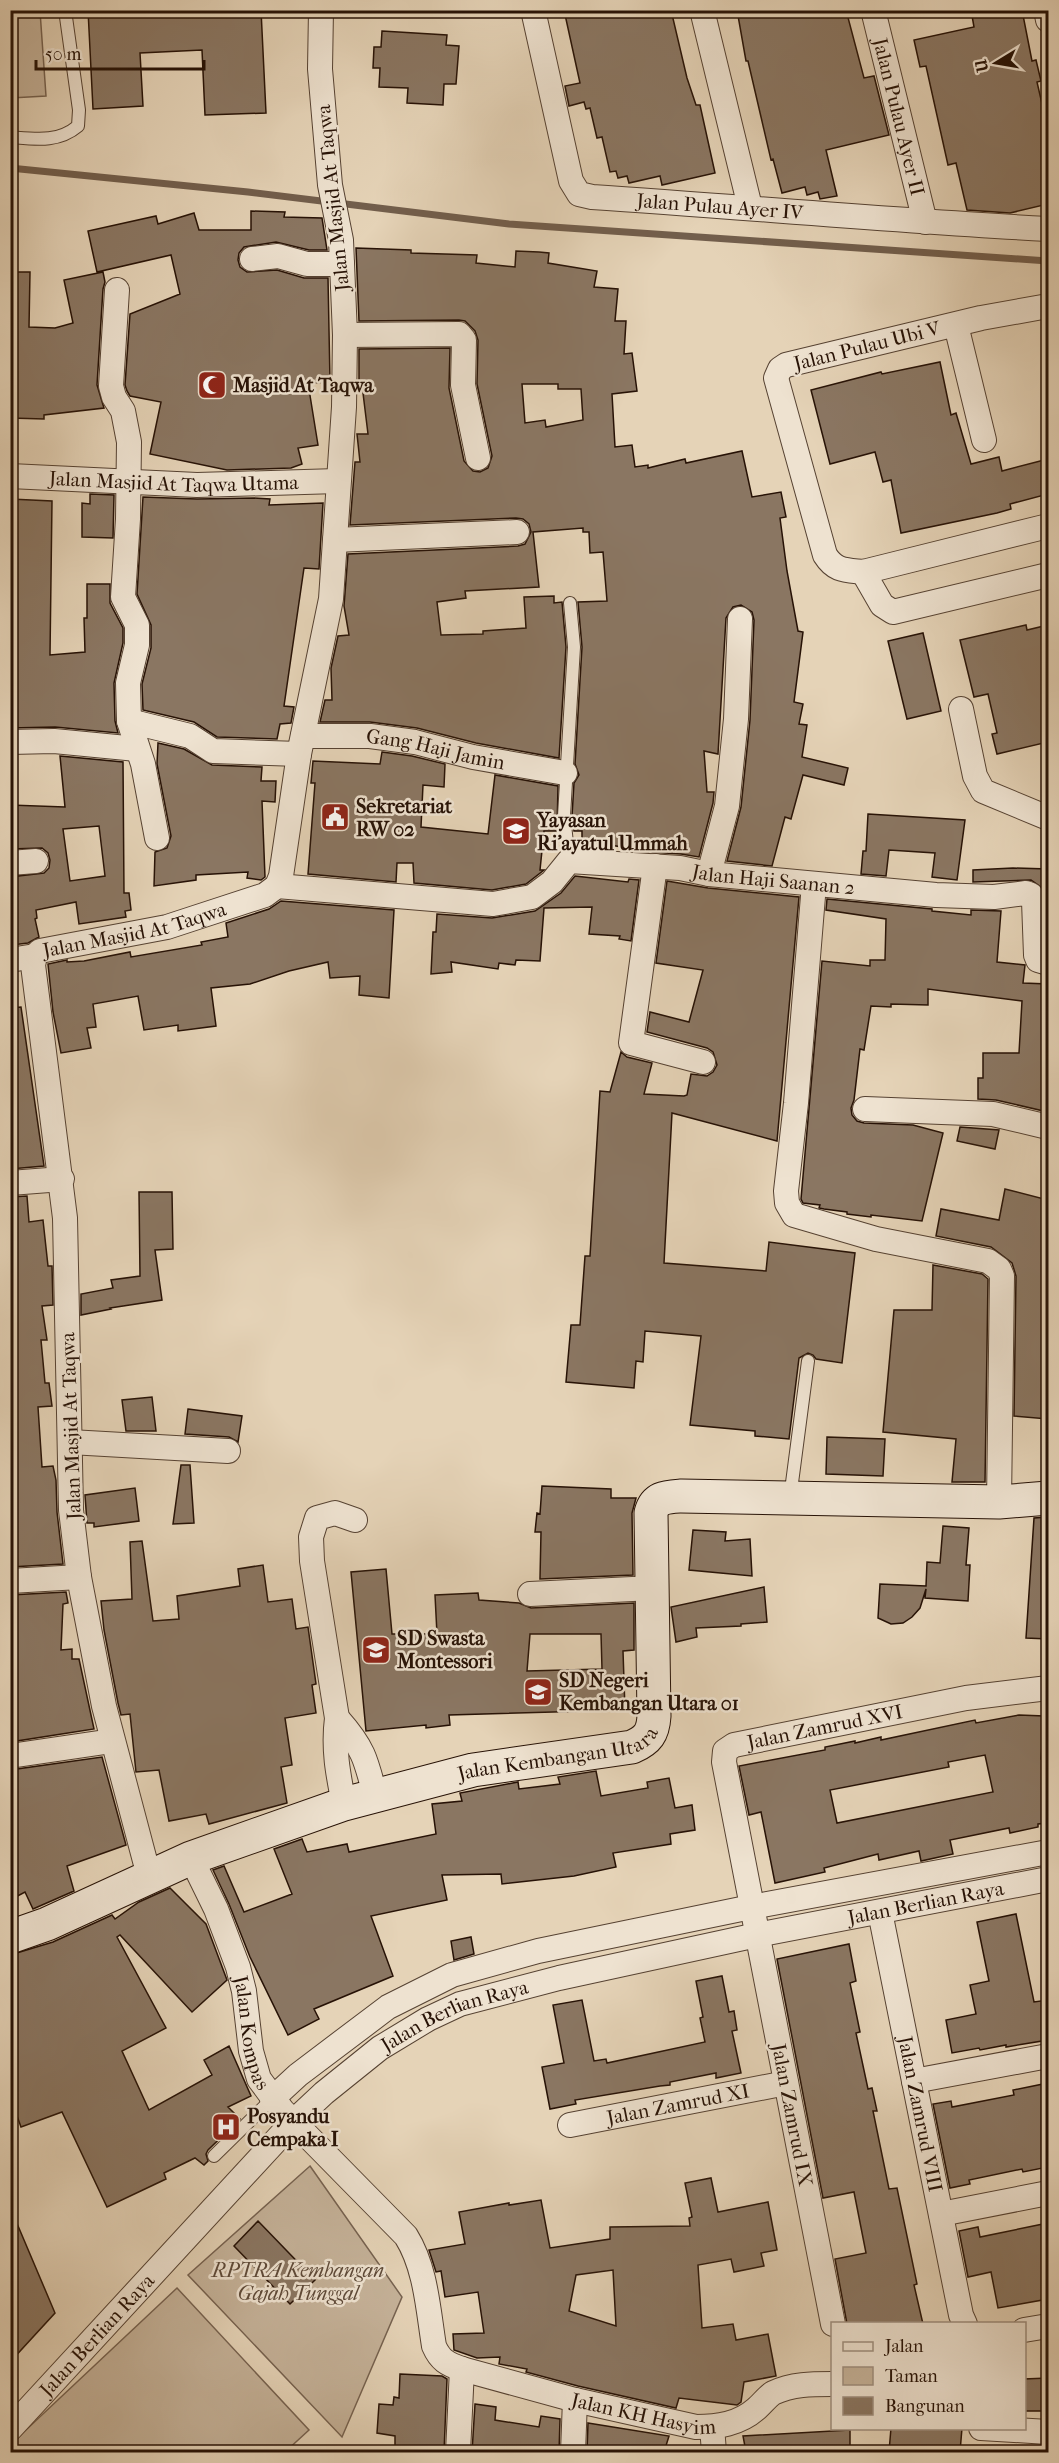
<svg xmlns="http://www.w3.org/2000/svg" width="1059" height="2463" font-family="'IM FELL French Canon',serif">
<rect width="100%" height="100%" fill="#e5d3b7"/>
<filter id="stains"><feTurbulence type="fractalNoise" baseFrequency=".00333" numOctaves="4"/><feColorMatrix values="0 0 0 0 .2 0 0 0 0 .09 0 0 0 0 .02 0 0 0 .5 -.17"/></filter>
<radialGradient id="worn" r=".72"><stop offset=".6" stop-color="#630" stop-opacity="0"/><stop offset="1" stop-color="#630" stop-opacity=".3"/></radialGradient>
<!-- green -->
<path fill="#c5b299" stroke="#766250" stroke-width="1.5" d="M11 11H40L46 96 11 98Z
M310 2166 402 2297 342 2437 188 2275Z
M177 2288 309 2430 285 2452H11V2444Z"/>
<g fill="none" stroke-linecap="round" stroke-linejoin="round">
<!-- stream -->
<path stroke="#725e4c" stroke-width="7" d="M10 168 248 192 509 224 1048 261"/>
</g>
<!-- building -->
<path fill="#8a7662" stroke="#271206" stroke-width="1.5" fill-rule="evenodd" d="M88 10H261L266 113 205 115 202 50 140 53 143 106 93 109Z
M564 10H671L687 78 696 105H700L715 173 662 185 660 176 629 183 627 176 618 178 616 171 610 172 602 137 597 138 590 108 586 109 584 102 569 106 565 86 580 83Z
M737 10H846L864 78 874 76 889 135 826 150 837 196 820 199 818 192 807 195 805 187 782 193 773 159 771 160 748 61H746Z
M971 10H1022L1032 61 1036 60 1041 81 1037 82 1048 130V204L1010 213 967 210 956 163 948 165 926 66 920 67 914 40 974 27Z
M382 31 447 35 446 45 459 46 456 84H444L443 105 407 103 408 88 379 87 380 68H373L374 47H381Z
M251 211 285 212 284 217 322 218 327 250H309L276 242 244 247 239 253 238 260 240 267 247 272 277 270 304 278H328L330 382 308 383 318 445 298 448 302 464 291 468 227 470 150 454 161 402 130 396 127 391 125 385 130 314 180 294 171 255 97 272 88 231 156 216 158 224 194 213 199 230H251Z
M356 248 411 250V253L477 255 476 263 515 267 516 251 539 252 549 253 548 263 597 271 594 287 618 289 615 321H626L624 354 632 353 637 391 612 394 615 447 632 445 635 467 648 465V468L685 459 686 463 742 451 752 497 781 492 786 517 780 518 787 571 798 631 803 632 794 702 803 704 799 724 807 725 802 757 848 768 844 785 803 775 791 819 785 817 772 866 727 861 741 807 750 720 754 620 752 612 741 605 733 607 726 618 718 754 704 751 707 792H714L713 803 699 857 681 854 633 851V849L582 840V831H574L572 816 574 783 579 775 575 764 582 647 578 602 607 601 603 552 590 553 589 532H583V528L533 532 539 587 465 591 466 598 437 602 441 635 483 634V631L526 628 524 597 554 596V603L562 602 566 647 559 758 476 743 417 728 370 722H320L325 700H332L331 668 338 636 349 635 344 606 348 554 518 546 525 544 531 532 529 524 523 519 516 518 350 525 355 462H360L357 434H368L362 385H359V349L450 348 449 388 464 461 473 471 480 472 488 468 492 456 477 384 478 340 475 331 465 321 459 320 359 321ZM522 384H558V389H581L583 420 546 427 545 420 525 423Z
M10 272H30L29 327 55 328 73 323 64 280 103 272 105 282 103 289 97 385 104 408 44 415V419L10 418Z
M940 362 951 415 956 413 971 464 999 457 1002 471 1048 459V494L1010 504 1011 509 997 513 901 533 891 480 883 482 875 452 830 464 811 390 881 372 882 374Z
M90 494 114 495 113 538 82 537V503L90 504Z
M143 497 197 499 254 498 270 499 269 505 323 503 319 569 304 568 284 706 294 707 291 723 280 724 277 739 217 737 194 722 143 710 142 684 151 648V625L137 594Z
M10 499 52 501 50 655 85 652 84 618H87V584H110V603L123 628V643L114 683 115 721 118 733 55 727 10 728V580H14L17 518 10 517Z
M1026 625 1027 630 1048 625V742L997 754 992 734 997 733 988 694 974 697 960 640Z
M923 633 941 711 907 719 888 641Z
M158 743 184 749 212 765 262 767 261 781H276L275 802 262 801 265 877 261 880 247 878 248 872 196 875V880L154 886 155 852 167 848 171 836 157 764Z
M382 752 412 756 445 764 444 787 423 785 421 827 488 834 495 775 558 786 557 831H544L540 870H544L526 884 492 890 414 883 413 863H397L396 882 308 874 315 783H311L313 761 380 764Z
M60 756 123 762 124 893H129L131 910 125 911 126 917 79 924 76 902 36 910 37 918 35 919 39 937 28 943 12 945 10 877 44 873 49 868 50 860 48 853 42 848 10 849V805L65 807ZM99 826 105 876 70 881 63 829Z
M868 814 965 820 957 880 932 877 935 853 889 850 886 876 861 874 863 851H866Z
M1013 868 1048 869V892L1031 880 973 882V870Z
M575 876 628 882 629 879 639 880 631 941 619 939 620 936 589 934 592 907 544 908 540 961 516 960 515 965 499 963 498 969 451 962 452 972 431 974 433 932H436L437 914 492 918 535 911 561 893Z
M667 881 708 888 799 897 777 1141 672 1113 664 1263 766 1271 769 1242 855 1253 842 1363 816 1359 813 1355 808 1353 799 1358 789 1439 755 1436V1431L690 1425 701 1336 645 1331 643 1362 636 1361 634 1388 566 1382 571 1325H580L585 1256H590L600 1091 610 1092 621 1052 627 1057 652 1063 644 1094 684 1096 687 1095 691 1074 707 1076 713 1072 717 1065 713 1052 707 1048 647 1032 650 1012 689 1022 703 970 656 963Z
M827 899 932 909V911L971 915V910L1001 911 997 962 1025 965 1023 983 1048 984V1112L996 1100 978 1099V1078H983V1053H1019L1022 1001 928 989V1005L891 1004V1007L871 1006 864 1050 860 1049 854 1100 851 1108 852 1115 857 1121 864 1123 913 1125 943 1133 922 1221 871 1215V1217L847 1214V1212L824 1209 819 1208 820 1205 803 1203 801 1199 822 961 870 966V960H885L886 919 826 910Z
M281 901 394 910 389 998 359 995 360 976 330 978 328 962 289 971 250 984 211 988 216 1026 178 1031V1025L144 1030 138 996 93 1004 96 1027 87 1028 91 1048 61 1053 53 1012 48 964 67 960V962L84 961 130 952 131 957 202 945 201 942 228 937 226 923 269 909Z
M21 1007 44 1166 10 1169V1008Z
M960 1127 999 1130 995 1149 957 1141Z
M1005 1189 1048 1200V1419L1014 1416 1016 1276 1012 1263 991 1247 936 1236 941 1209 999 1220Z
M139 1192H172L173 1249 155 1250 162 1300 110 1308 111 1309 81 1315V1294L113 1288 111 1280 140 1276Z
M27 1196 29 1222 43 1220 48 1266H52L53 1305 42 1306 47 1340H41L45 1383H49L52 1406 38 1407 42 1467 53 1466 56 1480 57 1512 63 1564 10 1567V1387H15L10 1346V1197Z
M933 1265 982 1274 988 1279 985 1482H952L956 1439 883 1432 894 1310H932Z
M152 1397 156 1431H126L122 1400Z
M188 1409 242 1416 238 1442 229 1437 185 1434Z
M827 1437 885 1439 883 1476 826 1474Z
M181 1465H190L194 1523 173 1524Z
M542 1486 611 1489V1498H636L632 1513 633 1575 540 1579 541 1532H535L537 1513 540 1514Z
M135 1488 139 1521 94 1527V1523H87L85 1495Z
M1048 1517V1639L1026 1638 1034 1518Z
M943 1526 969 1528 966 1565H970L968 1601 925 1598 926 1589 920 1608 912 1617 903 1623 891 1624 878 1618 880 1584 926 1586 927 1562 940 1563Z
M693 1530 726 1532 725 1541 750 1539 752 1576 689 1570Z
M142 1541 153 1621 179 1619 177 1596 240 1586 238 1569 263 1565 268 1602 292 1599 296 1629 308 1627 316 1684 312 1685 316 1713 285 1718 292 1765 281 1767 287 1803 209 1824 206 1814 169 1821 159 1770 136 1772 130 1714 121 1715 118 1703 104 1630 101 1601 132 1599 130 1542Z
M386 1569 392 1634H437L435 1595 478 1593 479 1600 519 1603 531 1608 634 1603V1650L623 1651 625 1710 449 1715 450 1725 426 1728V1725L366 1731 351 1572ZM530 1634H601L602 1669 527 1671Z
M764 1587 767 1622 741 1624V1626L696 1628 697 1637 676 1642 671 1607Z
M66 1592 68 1603 63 1604 61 1650 72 1649V1659H79L94 1729 10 1742V1595Z
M1019 1715 1044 1716 1041 1759 1048 1758V1823L1038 1824V1827L1010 1833 1009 1828 950 1840 953 1854 921 1861 919 1851 879 1860 878 1854 824 1868 825 1872 775 1883 761 1812 749 1815 739 1766 825 1750V1747L855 1741V1743L881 1737V1740L975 1720 976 1723ZM985 1755 993 1792 837 1823 830 1790 949 1767 948 1762Z
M102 1757 126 1845 67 1866 74 1891 33 1909 25 1892 10 1900V1770Z
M596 1771 601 1796 648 1788 647 1782 669 1778 675 1808 692 1805 695 1830 670 1834 671 1844 613 1853 616 1867 574 1876 502 1884 501 1874 442 1875 447 1900 371 1916 393 1976 314 2009 319 2019 288 2035 250 1957 229 1904 213 1870 224 1866 244 1912 292 1894 274 1849 302 1839 307 1852 347 1844 349 1852 436 1834 432 1804 462 1801 460 1793 518 1782 519 1789 560 1784 558 1777Z
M170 1888 206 1924 227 1980 192 2012 120 1935 117 1937 166 2028 122 2051 149 2110 212 2075 204 2060 229 2046 251 2096 228 2107 240 2119 208 2150 206 2154 208 2161 204 2165 195 2158 164 2173 166 2179 107 2207 62 2112 21 2127 16 2113 10 2114V1955L53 1942 112 1915 115 1919 139 1902Z
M1016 1914 1034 2002 1048 2000V2040L1006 2047V2045L980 2050 979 2048 952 2053 946 2020 976 2014 970 1985 989 1981 977 1922Z
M471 1937 474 1954 454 1960 451 1941Z
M849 1944 856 1981 850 1983 860 2032 856 2033 868 2089 872 2088 877 2111H873L889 2189 897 2188 917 2284 914 2285 923 2324H847L835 2259 866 2253 854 2192 823 2198 777 1959Z
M722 1976 729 2012 734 2011 737 2030 732 2031 741 2073 716 2078V2073L670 2082V2085L660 2086 575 2100 576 2104 550 2109 542 2067 564 2063 553 2005 582 2000 594 2061 606 2059 607 2063 705 2042 700 2018 703 2017 696 1981Z
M1048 2083V2167L1023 2172 1022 2169 969 2180 970 2184 950 2188 933 2104 951 2101 952 2107 1014 2095 1013 2090Z
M711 2178 718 2212 768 2202 777 2250 761 2253 764 2266 734 2272 731 2259 698 2265 702 2328 733 2324 736 2340 768 2334 776 2376 744 2382 741 2402 737 2405 679 2398 676 2408 578 2386 526 2372 527 2369 499 2364 500 2357 477 2358 454 2350 453 2334 484 2333 478 2292 445 2297 441 2271 436 2272 429 2250 465 2244 459 2212 509 2203V2205L541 2200 550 2248 610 2239V2227L690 2226 689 2218 692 2217 685 2183ZM613 2270 616 2326 569 2311 576 2275Z
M10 2207 55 2313 10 2362Z
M258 2221 315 2280 290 2304 234 2246Z
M1048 2223V2299L998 2308 991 2272 968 2277 959 2231 978 2227 980 2237Z
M400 2374 442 2376 447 2379 444 2452H395V2436L377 2433 379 2404 393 2405 394 2397 399 2398Z
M1048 2378V2411H1024V2379Z
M475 2404 496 2407 495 2420 539 2427 541 2416 560 2419 559 2452H472Z
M588 2423 669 2436 664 2452H587Z
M891 2428H962L960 2452H889Z
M850 2430V2452H746L743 2436Z"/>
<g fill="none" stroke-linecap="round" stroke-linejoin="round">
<!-- lane casing -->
<g stroke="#564232" stroke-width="14">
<path id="lane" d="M10 137C35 139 58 143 78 126L79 110 65 10
M569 861 564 816 574 647 570 603
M790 1498 808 1361
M214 2156 272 2099"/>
</g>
<!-- street casing -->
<g stroke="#564232" stroke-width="26">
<g id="street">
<path id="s1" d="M533 10 571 181 579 194 592 197C744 207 896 221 1048 229"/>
<path d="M702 10 750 207"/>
<path id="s2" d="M873 10 925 222"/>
<path d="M1046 10 1048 20"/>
<path d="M252 259 278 256 307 264H342"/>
<path d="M117 290 111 386 114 397 123 411 129 442 128 519 123 597 137 625V645L128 683 129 721 143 764 157 838"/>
<path d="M1048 306 981 318 786 365 780 369 776 378 825 555C835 571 845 570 863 572L1048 526"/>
<path d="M956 325 984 440"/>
<path d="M345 335 459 334 464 340 463 385 478 458"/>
<path id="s3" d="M10 476 197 485 338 481"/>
<path d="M335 540 517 532"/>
<path d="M863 572 882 605 893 612 1048 575"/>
<path d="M961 709 975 776 983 791 1048 818"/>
<path d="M129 721 190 736 213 751 299 754"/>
<path id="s4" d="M303 736H370L415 742 473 757 565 773"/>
<path d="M10 742 54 741 137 749"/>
<path d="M10 863 36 861"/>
<path d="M655 866 631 1043 703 1062"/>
<path d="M709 874 727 806 736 719 740 619"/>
<path d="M814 884 796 1103 786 1191 787 1203 794 1215 876 1239 988 1261 999 1269 1002 1276 999 1502"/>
<path id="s5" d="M277 886 493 904 532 897 552 882 569 861 680 868 709 874 936 895 994 897 1026 893 1031 895 1034 901 1036 955 1038 960 1048 963"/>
<path d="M10 960 35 956"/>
<path d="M865 1109 993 1114 1048 1127"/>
<path d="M10 1183 62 1179"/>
<path d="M70 1442 228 1451"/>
<path d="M10 1581 79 1577"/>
<path d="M530 1594 653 1588"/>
<path d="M337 1718C363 1747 366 1759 375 1795"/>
<path d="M10 1756 112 1741"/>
<path d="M344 1804C338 1774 333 1749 337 1718L312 1561 311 1537 317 1518 335 1513 355 1520"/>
<path id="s6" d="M191 1858 216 1909 238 1967 244 1991 251 2051 259 2079 282 2110 406 2236C426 2268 428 2309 434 2346 440 2360 447 2364 462 2369L575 2400 696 2427C718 2427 739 2424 756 2409 762 2404 767 2397 773 2393 792 2384 812 2384 832 2384"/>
<path id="s7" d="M149 1876 104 1706 79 1577 71 1510 65 1218 33 965 35 956 40 951 167 927 265 895 277 886 281 876 299 754 331 599 344 407 345 335 341 240 330 185 320 69 321 10"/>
<path id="s8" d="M880 1912 961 2315 965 2324"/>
<path d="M914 2081 1048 2056"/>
<path d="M272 2099 298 2075 388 2007 452 1975 538 1951 751 1907 1048 1852"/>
<path id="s9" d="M570 2125 786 2083"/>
<path d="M941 2214 1048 2193"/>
<path id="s10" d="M833 2324 724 1762 725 1751 734 1745 966 1698 1048 1688"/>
<path d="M1024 2330 1048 2326"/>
<path d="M712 2427 714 2452"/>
<path d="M981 2428 1048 2432"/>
<path id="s11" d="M10 2429 293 2122 324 2093 380 2048 428 2019 460 2004 559 1978 757 1935 1048 1879"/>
<path d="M458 2452 462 2369"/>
<path d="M573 2452 575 2400"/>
</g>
</g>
<!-- secondary casing -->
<g stroke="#271206" stroke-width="35">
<g id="secondary">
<path id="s12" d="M10 1937 47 1924 191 1858 344 1804 473 1770 632 1747C648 1740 653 1733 654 1716L651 1513C655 1497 666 1497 681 1496L999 1502 1048 1498"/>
</g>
</g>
<!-- lane -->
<use href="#lane" stroke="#eee2d0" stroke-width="12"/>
<!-- street -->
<use href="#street" stroke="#eee2d0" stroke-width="24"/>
<!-- secondary -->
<use href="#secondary" stroke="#eee2d0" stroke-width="33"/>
</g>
<!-- icons -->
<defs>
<g id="mosque-square" transform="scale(1.5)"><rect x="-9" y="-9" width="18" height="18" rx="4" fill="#8f2418" stroke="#eee2d0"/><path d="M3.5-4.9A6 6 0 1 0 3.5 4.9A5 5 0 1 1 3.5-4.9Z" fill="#fff"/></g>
<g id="civic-square" transform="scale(1.5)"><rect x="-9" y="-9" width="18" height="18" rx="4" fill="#8f2418" stroke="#eee2d0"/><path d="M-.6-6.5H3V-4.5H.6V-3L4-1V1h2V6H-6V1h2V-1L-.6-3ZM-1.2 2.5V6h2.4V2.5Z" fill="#fff"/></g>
<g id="school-square" transform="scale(1.5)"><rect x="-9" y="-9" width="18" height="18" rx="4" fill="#8f2418" stroke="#eee2d0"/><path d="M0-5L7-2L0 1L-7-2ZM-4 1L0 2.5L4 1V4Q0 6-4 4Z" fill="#fff"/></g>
<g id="hospital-square" transform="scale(1.5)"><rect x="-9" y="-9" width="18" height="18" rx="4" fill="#8f2418" stroke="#eee2d0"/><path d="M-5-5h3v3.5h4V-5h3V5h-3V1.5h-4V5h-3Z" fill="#fff"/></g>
</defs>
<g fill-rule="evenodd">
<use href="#mosque-square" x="212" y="385"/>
<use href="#civic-square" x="335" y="817"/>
<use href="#school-square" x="516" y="831"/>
<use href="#school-square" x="376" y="1650"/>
<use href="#school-square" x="538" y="1692"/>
<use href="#hospital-square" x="226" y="2127"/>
</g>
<g text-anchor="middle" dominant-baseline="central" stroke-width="5" stroke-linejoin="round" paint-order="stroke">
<!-- street labels -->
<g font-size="20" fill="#271206" stroke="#eee2d0">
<text stroke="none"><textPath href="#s2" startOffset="110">Jalan Pulau Ayer II</textPath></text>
<text transform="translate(333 198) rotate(-96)">Jalan Masjid At Taqwa</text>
<text stroke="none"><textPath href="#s1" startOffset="332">Jalan Pulau Ayer IV</textPath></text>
<text transform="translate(867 346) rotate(-14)">Jalan Pulau Ubi V</text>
<text stroke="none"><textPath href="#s3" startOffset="164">Jalan Masjid At Taqwa Utama</textPath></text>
<text stroke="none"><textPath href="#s4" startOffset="134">Gang Haji Jamin</textPath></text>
<text stroke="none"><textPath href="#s5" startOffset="514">Jalan Haji Saanan 2</textPath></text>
<text stroke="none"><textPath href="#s7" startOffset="1035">Jalan Masjid At Taqwa</textPath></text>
<text transform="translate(71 1426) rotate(-92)">Jalan Masjid At Taqwa</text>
<text stroke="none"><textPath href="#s10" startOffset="687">Jalan Zamrud XVI</textPath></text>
<text stroke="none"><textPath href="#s12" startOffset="580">Jalan Kembangan Utara</textPath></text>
<text stroke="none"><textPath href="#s11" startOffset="1100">Jalan Berlian Raya</textPath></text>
<text stroke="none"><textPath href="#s11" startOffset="614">Jalan Berlian Raya</textPath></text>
<text stroke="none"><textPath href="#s6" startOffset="186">Jalan Kompas</textPath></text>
<text stroke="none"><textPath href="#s9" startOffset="110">Jalan Zamrud XI</textPath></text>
<text stroke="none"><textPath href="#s8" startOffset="206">Jalan Zamrud VIII</textPath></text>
<text transform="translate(792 2115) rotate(79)">Jalan Zamrud IX</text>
<text stroke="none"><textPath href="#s11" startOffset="128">Jalan Berlian Raya</textPath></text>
<text stroke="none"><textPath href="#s6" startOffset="788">Jalan KH Hasyim</textPath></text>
</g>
<!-- poi labels -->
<g font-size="20" font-weight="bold" fill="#271206" stroke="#eee2d0" text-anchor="start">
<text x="233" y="385">Masjid At Taqwa</text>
<text x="356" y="806">Sekretariat<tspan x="356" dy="23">RW 02</tspan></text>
<text x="537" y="820">Yayasan<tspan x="537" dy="23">Ri'ayatul Ummah</tspan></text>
<text x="397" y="1638">SD Swasta<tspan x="397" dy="23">Montessori</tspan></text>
<text x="559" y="1680">SD Negeri<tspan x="559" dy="23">Kembangan Utara 01</tspan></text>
<text x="247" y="2116">Posyandu<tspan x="247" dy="23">Cempaka I</tspan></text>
</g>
<!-- park labels -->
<g font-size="20" font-style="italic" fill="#5e4a39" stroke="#eee2d0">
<text x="298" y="2270">RPTRA Kembangan<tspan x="298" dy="23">Gajah Tunggal</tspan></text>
</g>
</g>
<!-- margin -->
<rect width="1059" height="2463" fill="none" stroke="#e5d3b7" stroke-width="36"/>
<rect x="12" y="12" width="1035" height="2439" fill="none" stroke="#271206" stroke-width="3"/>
<rect x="18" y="18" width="1023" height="2427" fill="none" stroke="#271206" stroke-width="1.5"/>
<!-- legend -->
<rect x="831" y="2322" width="195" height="108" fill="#eee2d0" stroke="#9e8f7f" stroke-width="1.5"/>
<rect x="843" y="2342" width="30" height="9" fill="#eee2d0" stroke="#9e8f7f" stroke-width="1.5"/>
<text x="885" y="2352" font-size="18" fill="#271206">Jalan</text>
<rect x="843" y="2367" width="30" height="18" fill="#c5b299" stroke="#9e8f7f" stroke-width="1.5"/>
<text x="885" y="2382" font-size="18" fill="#271206">Taman</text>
<rect x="843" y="2397" width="30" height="18" fill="#8a7662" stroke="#9e8f7f" stroke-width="1.5"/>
<text x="885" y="2412" font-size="18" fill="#271206">Bangunan</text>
<!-- north arrow -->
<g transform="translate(996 63) rotate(259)" stroke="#eee2d0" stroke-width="4.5" paint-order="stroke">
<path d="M0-4.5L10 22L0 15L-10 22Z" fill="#271206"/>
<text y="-9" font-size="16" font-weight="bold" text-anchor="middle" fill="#271206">U</text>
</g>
<!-- scale -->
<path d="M36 60v9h168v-9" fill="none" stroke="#271206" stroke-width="3"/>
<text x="45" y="60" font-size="18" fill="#271206" stroke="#eee2d0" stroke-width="4.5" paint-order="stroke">50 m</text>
<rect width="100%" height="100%" filter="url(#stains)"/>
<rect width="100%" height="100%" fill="url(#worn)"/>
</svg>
